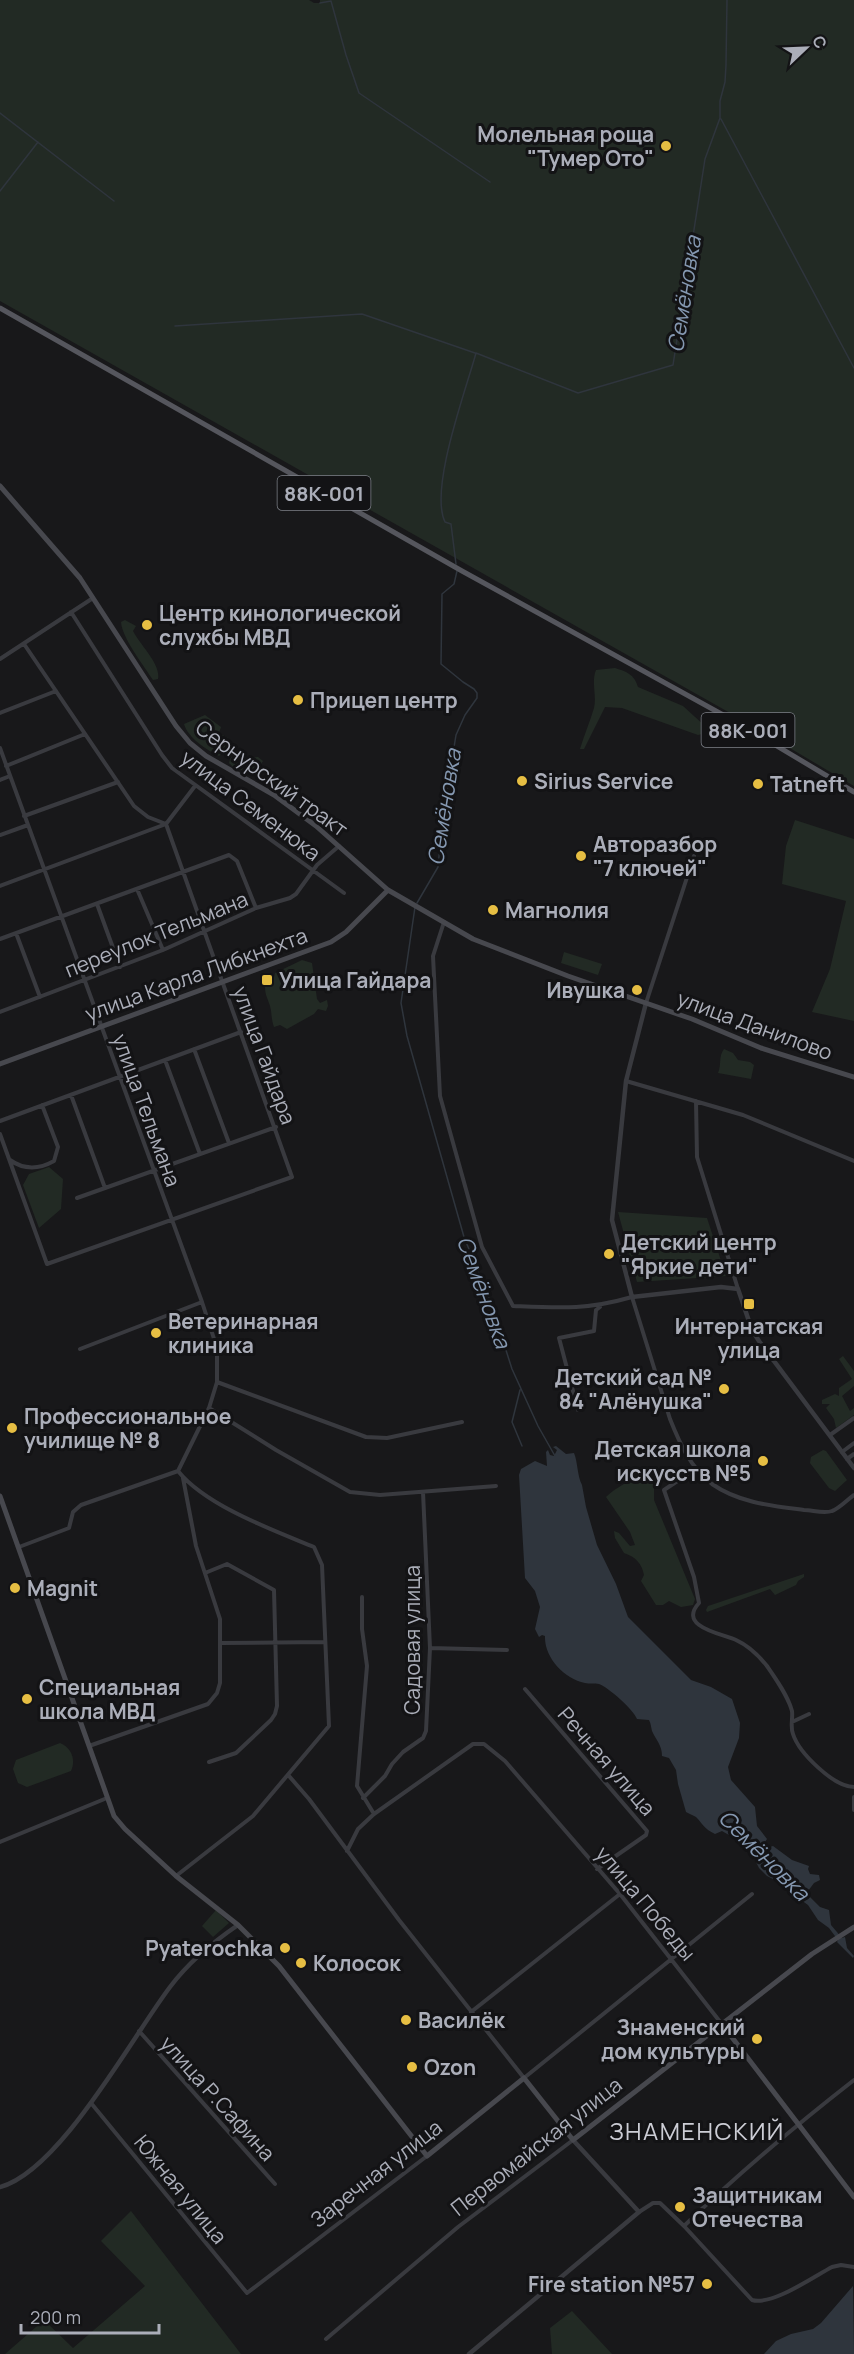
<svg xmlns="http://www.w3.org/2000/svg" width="854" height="2354" font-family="Manrope,sans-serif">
<rect width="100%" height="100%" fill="#18181a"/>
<!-- green -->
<path fill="#222a24" d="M0 0H309L314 3H320V0H854V786L739 718 0 301Z
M125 620 136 626 133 631C140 645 161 664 158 679L153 680C144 666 122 638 121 622Z
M615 668C627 672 634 674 638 687L683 706 705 726 706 733 698 735 622 708 605 707 584 749H580C584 735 590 722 594 708 597 696 591 682 596 670Z
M205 715 221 727 219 733 228 738 223 752 219 756C207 750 188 738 184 724Z
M239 752 245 758 258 757 263 761 256 773 235 769 229 763 231 756Z
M795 820 854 839V1021L812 1012 830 969 846 901 782 884 786 846Z
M564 952 602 964 598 975 561 963Z
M302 960 312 963 317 999 320 1003 327 1000 328 1006 326 1011 318 1009 314 1014 287 1029 280 1025 274 1027C271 1019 272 1013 270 1006 268 999 265 995 265 987L273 982 275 973Z
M724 1049 733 1053 738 1060 750 1062 754 1065 751 1079 718 1073C722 1064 718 1057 724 1049Z
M49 1167 63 1179 61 1209 39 1228 23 1185 29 1174Z
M618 1212 707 1218 726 1276 637 1282Z
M843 1356 854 1371V1386L842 1396 850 1411 854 1408V1415L836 1428 834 1419 826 1408 830 1404H822V1400L835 1394 839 1396V1388L852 1379 839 1359Z
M823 1450 826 1451 847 1480 835 1491 829 1488 810 1463 811 1457Z
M641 1473 649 1477 654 1486V1500L695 1599 693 1605 681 1607 669 1601 663 1605H656L641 1581 644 1575C642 1564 636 1557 624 1553L615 1538 614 1531 619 1533 630 1546 635 1545 630 1532 606 1497C616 1487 629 1482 641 1473Z
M804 1574V1577L798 1581 796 1585 775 1595 770 1589 707 1612 706 1610 708 1606Z
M60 1743C72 1748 76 1760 71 1771L27 1787 18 1783 13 1769 16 1760Z
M216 1910 229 1923 213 1937 202 1926Z
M131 2211 241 2354H5L44 2320 73 2348 145 2286 101 2241Z
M572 2311 612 2354H552L550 2328Z"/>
<!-- water -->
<path fill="#2f353d" d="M556 1446 566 1454 574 1453C578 1463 577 1475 582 1485L586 1507 597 1545 616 1584 628 1617 691 1680 711 1687 732 1699 740 1723 739 1738 728 1767 731 1780 755 1807 757 1826 767 1839 765 1842 767 1848 773 1846 792 1860 809 1866 808 1869 810 1874 819 1875 820 1880 814 1883 808 1891H804V1894L808 1895 820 1907 829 1910 831 1925 842 1938 845 1937 847 1948 854 1956 853 1958 837 1942 838 1940 829 1928 818 1920 808 1905 790 1892 781 1883 767 1876 759 1868 748 1846 722 1831 715 1834C704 1829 703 1824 696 1817 693 1815 689 1814 686 1812L678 1784 676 1770 669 1758 662 1756C662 1745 656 1740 652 1731 651 1727 651 1724 649 1720L637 1719C634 1710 608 1687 599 1684 595 1683 589 1684 585 1683 564 1679 544 1657 545 1636L542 1635 539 1637 535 1629 540 1607 535 1591 525 1578 519 1475 521 1469 535 1461 547 1466 546 1452 548 1450 550 1455 554 1456 557 1450 553 1447Z
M853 2286 854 2354H764L776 2341 791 2334 813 2329 821 2323Z"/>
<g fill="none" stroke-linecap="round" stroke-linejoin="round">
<!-- stream -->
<path stroke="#2f353d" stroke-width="1.5" d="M320 3 331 1 346 55 359 93 490 182
M0 113 114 201
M721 119 854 368
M0 191 38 142
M175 326 362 314 475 353
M456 564 451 524 445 522C429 489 466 390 476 353L578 393 673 365 705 159 720 118V101L725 82 726 65 727 0
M417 903 438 867 443 815 456 735 465 715 477 698V693L474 689 463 682 441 664 442 594 454 584 457 571
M415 907 401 1003 407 1036 464 1237 491 1303 512 1369 538 1426 555 1456
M520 1390 512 1422 522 1446"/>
<!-- minor -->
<path stroke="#393a3f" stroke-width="4" d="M71 612 162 755 172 768 344 893
M0 659 93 598
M0 713 56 691
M0 748 202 1302 217 1348V1382L209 1408 178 1471 81 1505 73 1512 69 1528 19 1547
M6 766 85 734
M0 780 10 776
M24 816 118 782
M0 835 28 825
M0 886 166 824 195 786
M137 889 163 950
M97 904 120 967
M444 922 433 956 440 1096 482 1247 513 1306C560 1308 587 1310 632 1297L670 1419C680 1444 690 1467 712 1484 739 1503 773 1506 804 1510 812 1510 824 1514 832 1511 839 1509 848 1499 854 1495
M16 933 40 997
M0 939 229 855 237 861 256 908
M646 1003 694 856
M0 1012 163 950 256 908 290 898 296 894 317 865 339 846
M194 1049 229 1143
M165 1060 200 1154
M626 1081 743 1115 854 1161
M71 1095 105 1188
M696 1101 697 1157 738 1289
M0 1121 241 1032
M0 1134 47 1264 292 1177 166 824 148 817 134 806 24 644
M10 1160C24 1170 38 1170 54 1161L58 1147 42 1105
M77 1198 276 1127
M80 1349 202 1302
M217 1382 366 1437 387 1438 462 1422
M209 1408 276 1450 350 1492 380 1495 496 1486
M578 1410 559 1338 594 1331 596 1310 600 1307
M830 1435 854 1418
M842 1452 854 1443
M847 1459 854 1454
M697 1468 664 1490 694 1577 699 1603C677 1627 723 1634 736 1640 747 1645 759 1656 767 1666 776 1679 788 1696 792 1711 793 1719 790 1727 793 1734 799 1753 834 1787 854 1787
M205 1573 227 1564 274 1590 277 1706 275 1714 271 1720 236 1753 209 1762
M362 1597V1629L367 1666 357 1786 374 1814
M221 1643 325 1642
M430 1648 507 1650
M525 1689 647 1831 646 1835 597 1869
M792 1722 809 1714
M89 1746 208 1704 217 1693 220 1683V1619L196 1546 183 1478
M289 1776 309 1799 399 1920 524 2078 752 1894
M854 1797V1810
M363 1798 385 1776 392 1764 403 1752 423 1738 426 1731 430 1648 423 1492
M0 1842 107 1798
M347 1851 358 1829 374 1814 473 1744H484L505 1761 620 1894 721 2023
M176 1876 253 1816 329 1726 322 1565 314 1547C273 1530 206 1506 178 1471
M471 2012 620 1894
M139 2031 275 2184
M91 2103 247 2293 427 2156
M639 2212 653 2203H660L684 2226 752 2300C772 2306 813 2277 832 2267L841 2265 854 2267
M684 2226C738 2174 795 2126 854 2080
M326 2339 458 2227 573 2140"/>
<!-- tertiary -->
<path stroke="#393a3f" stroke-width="4.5" d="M646 1003 626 1081 612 1220 632 1297 721 1287 738 1289 752 1330 759 1341 854 1468
M0 2187C60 2171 132 2037 170 1987 188 1963 213 1942 238 1925
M469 2354 639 2212 573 2140"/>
<!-- secondary -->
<path stroke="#47484e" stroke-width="5" d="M0 486 80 578 176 726 190 743 206 756 274 795 316 826 388 890 473 939 568 976 692 1019 761 1048 854 1077
M0 1064 331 942 346 932 388 890
M0 1496 114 1816 125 1829 176 1876 238 1925 279 1966 427 2156 524 2078 573 2140 812 1954 854 1927
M721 2023 854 2197"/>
<!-- primary -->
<path stroke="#55565d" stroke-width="5" d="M0 308 462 571 745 727 854 792"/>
</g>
<!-- markers -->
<g fill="#e6be43" stroke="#131315" stroke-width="2">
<circle cx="666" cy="146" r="6"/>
<circle cx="147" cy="625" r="6"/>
<circle cx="298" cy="700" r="6"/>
<circle cx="522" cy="781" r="6"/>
<circle cx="758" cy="784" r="6"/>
<circle cx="581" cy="856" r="6"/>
<circle cx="493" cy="910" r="6"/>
<rect x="261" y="974" width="12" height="12" rx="3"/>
<circle cx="637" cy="990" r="6"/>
<circle cx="609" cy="1254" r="6"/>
<rect x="743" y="1298" width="12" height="12" rx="3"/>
<circle cx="156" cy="1333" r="6"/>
<circle cx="724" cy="1389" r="6"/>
<circle cx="12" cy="1428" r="6"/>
<circle cx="763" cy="1461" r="6"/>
<circle cx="15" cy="1588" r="6"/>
<circle cx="27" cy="1699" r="6"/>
<circle cx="285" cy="1948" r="6"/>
<circle cx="301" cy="1963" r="6"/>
<circle cx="406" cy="2020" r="6"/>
<circle cx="757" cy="2039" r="6"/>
<circle cx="412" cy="2067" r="6"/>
<circle cx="680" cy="2207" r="6"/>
<circle cx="707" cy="2284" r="6"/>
</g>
<g text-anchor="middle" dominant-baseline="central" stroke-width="6" stroke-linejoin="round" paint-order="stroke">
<!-- shield labels -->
<g fill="#131315" stroke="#7d8088" stroke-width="1.5">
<rect x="277.5" y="476" width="93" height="34" rx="4.5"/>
<rect x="701.5" y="713" width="93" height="34" rx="4.5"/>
</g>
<g font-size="20" font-weight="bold" fill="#abaeb9">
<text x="324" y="493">88К-001</text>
<text x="748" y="730">88К-001</text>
</g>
<!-- poi labels -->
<g font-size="21" font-weight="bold" fill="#abaeb9" stroke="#131315" text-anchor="start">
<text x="654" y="134" text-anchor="end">Молельная роща<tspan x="654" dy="24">"Тумер Ото"</tspan></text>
<text x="159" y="613">Центр кинологической<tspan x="159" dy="24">службы МВД</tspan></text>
<text x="310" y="700">Прицеп центр</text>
<text x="534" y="781">Sirius Service</text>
<text x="770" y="784">Tatneft</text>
<text x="593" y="844">Авторазбор<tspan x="593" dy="24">"7 ключей"</tspan></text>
<text x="505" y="910">Магнолия</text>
<text x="279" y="980">Улица Гайдара</text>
<text x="625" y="990" text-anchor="end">Ивушка</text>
<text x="621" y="1242">Детский центр<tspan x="621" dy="24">"Яркие дети"</tspan></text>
<text x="168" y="1321">Ветеринарная<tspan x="168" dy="24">клиника</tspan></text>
<text x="749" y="1326" text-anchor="middle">Интернатская<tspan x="749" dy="24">улица</tspan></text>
<text x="712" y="1377" text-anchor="end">Детский сад №<tspan x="712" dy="24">84 "Алёнушка"</tspan></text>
<text x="24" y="1416">Профессиональное<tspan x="24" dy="24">училище № 8</tspan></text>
<text x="751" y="1449" text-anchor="end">Детская школа<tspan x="751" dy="24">искусств №5</tspan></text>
<text x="27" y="1588">Magnit</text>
<text x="39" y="1687">Специальная<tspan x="39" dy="24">школа МВД</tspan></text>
<text x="273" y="1948" text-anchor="end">Pyaterochka</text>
<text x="313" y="1963">Колосок</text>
<text x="418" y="2020">Василёк</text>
<text x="745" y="2027" text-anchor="end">Знаменский<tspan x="745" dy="24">дом культуры</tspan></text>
<text x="424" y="2067">Ozon</text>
<text x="692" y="2195">Защитникам<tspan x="692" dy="24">Отечества</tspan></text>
<text x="695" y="2284" text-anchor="end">Fire station №57</text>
</g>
<!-- street labels -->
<g font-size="21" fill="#abaeb9" stroke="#131315">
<text transform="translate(272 778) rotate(36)">Сернурский тракт</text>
<text transform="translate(251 805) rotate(37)">улица Семенюка</text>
<text transform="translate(156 934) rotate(-22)">переулок Тельмана</text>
<text transform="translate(196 974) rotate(-20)">улица Карла Либкнехта</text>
<text transform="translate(755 1025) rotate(20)">улица Данилово</text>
<text transform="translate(265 1055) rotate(70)">улица Гайдара</text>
<text transform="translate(147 1110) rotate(70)">улица Тельмана</text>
<text transform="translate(412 1640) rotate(-90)">Садовая улица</text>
<text transform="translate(607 1761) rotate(49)">Речная улица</text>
<text transform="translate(646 1903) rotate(50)">улица Победы</text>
<text transform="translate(218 2098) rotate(48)">улица Р.Сафина</text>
<text transform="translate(536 2146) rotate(-38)">Первомайская улица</text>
<text transform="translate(376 2173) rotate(-38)">Заречная улица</text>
<text transform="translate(181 2189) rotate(51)">Южная улица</text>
</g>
<!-- water labels -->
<g font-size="22" font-style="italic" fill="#8598b1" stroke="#131315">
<text transform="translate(684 294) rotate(-81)">Семёновка</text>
<text transform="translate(444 807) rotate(-81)">Семёновка</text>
<text transform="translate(484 1292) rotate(70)">Семёновка</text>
<text transform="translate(764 1855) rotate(45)">Семёновка</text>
</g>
<!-- quarter labels -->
<g font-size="24" letter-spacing="1.5" fill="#cccdd5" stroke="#131315">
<text x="697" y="2130">ЗНАМЕНСКИЙ</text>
</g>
</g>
<!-- north arrow -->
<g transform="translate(806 48) rotate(67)" stroke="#131315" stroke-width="4.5" paint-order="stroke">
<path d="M0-4.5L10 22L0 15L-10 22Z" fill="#abaeb9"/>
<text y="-9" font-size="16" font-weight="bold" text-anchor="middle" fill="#abaeb9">С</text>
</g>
<!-- scale -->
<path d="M21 2324v9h138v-9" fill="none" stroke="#abaeb9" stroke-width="3"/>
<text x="30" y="2324" font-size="18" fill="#abaeb9" stroke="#131315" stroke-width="4.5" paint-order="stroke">200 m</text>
</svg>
